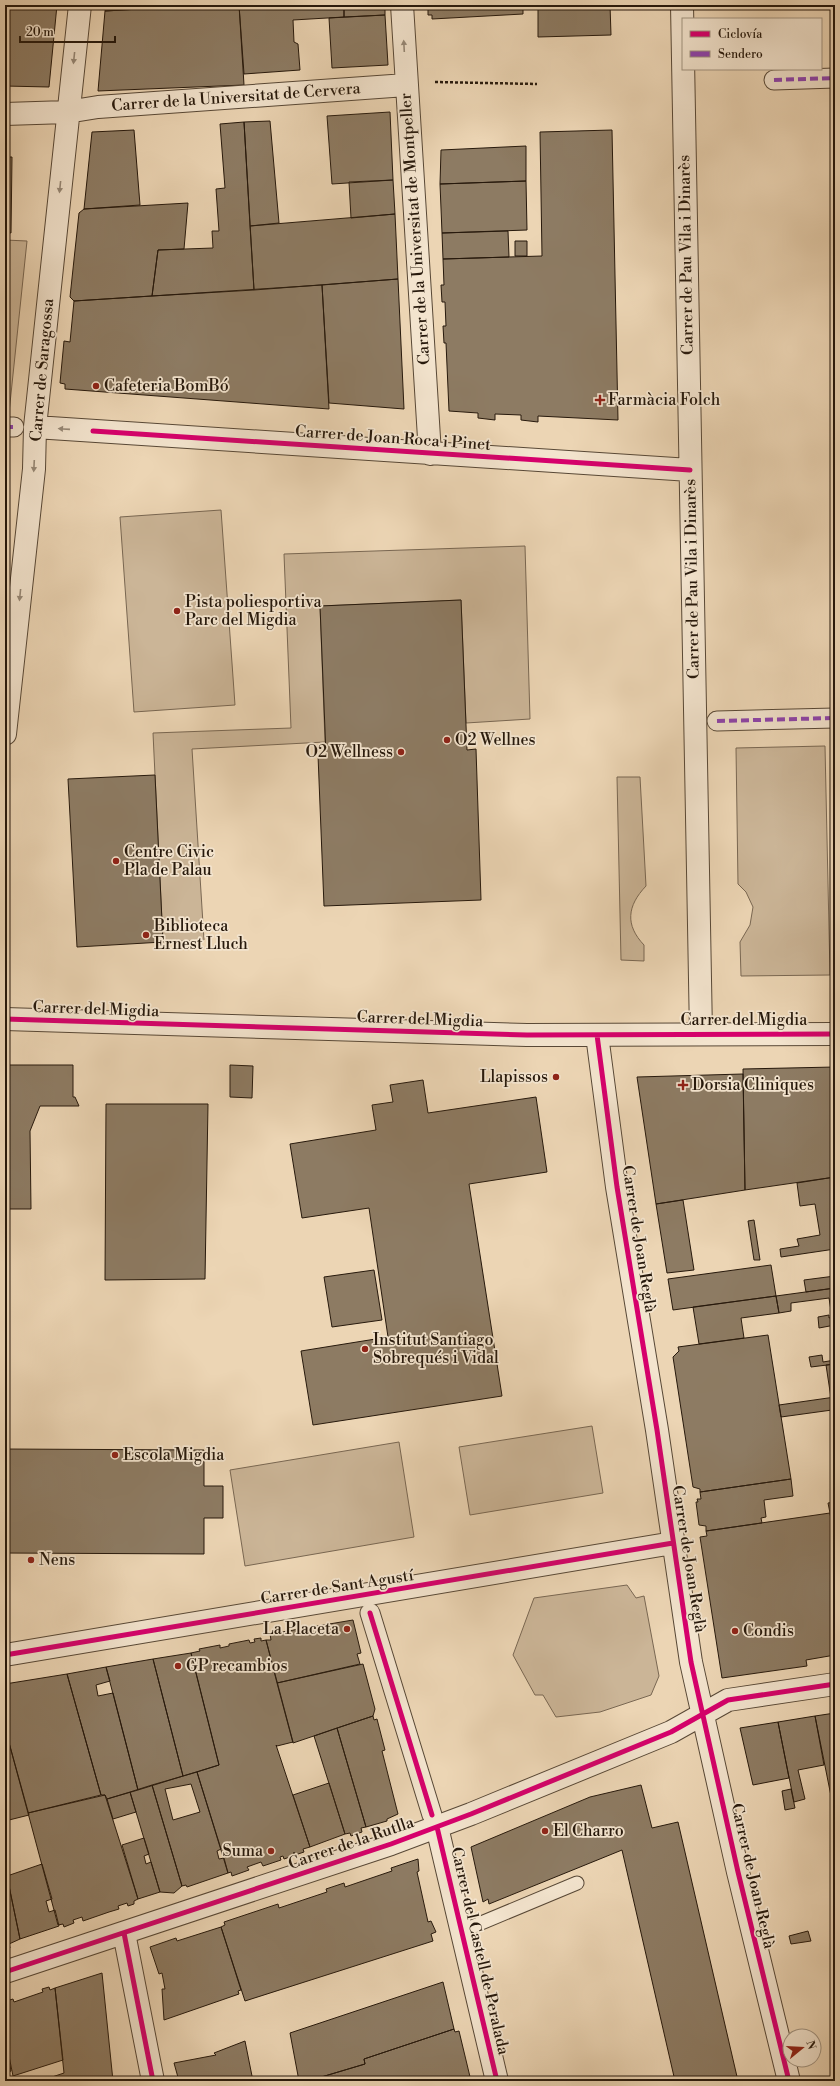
<svg xmlns="http://www.w3.org/2000/svg" width="840" height="2086" font-family="'Libre Bodoni',serif">
<rect width="100%" height="100%" fill="#ecd5b4"/>
<filter id="stains"><feTurbulence type="fractalNoise" baseFrequency=".005" numOctaves="4"/><feColorMatrix values="0 0 0 0 .2 0 0 0 0 .09 0 0 0 0 .02 0 0 0 .5 -.17"/></filter>
<radialGradient id="worn" r=".72"><stop offset=".6" stop-color="#630" stop-opacity="0"/><stop offset="1" stop-color="#630" stop-opacity=".3"/></radialGradient>
<!-- green -->
<path fill="#cbb597" stroke="#796752" d="M5 240 27 241 5 451Z
M221 510 235 705 134 712 120 517Z
M525 546 530 719 466 723 461 600 320 606 325 742 192 749 204 940 163 942 153 733 291 728 284 554Z
M825 746 830 975 741 976 740 942 750 925 753 907 746 892 738 884 736 748Z
M617 777H640L646 886C627 906 625 925 644 945V961L621 960Z
M592 1426 603 1493 470 1515 459 1447Z
M399 1442 414 1537 245 1566 230 1470Z
M627 1585 636 1598 644 1596 659 1676 651 1695 600 1712 556 1717 543 1695H535L513 1655 534 1598Z"/>
<!-- building -->
<path fill="#8d7b63" stroke="#27190c" fill-rule="evenodd" d="M5 5H57L49 87 5 86Z
M106 5H209L105 11Z
M209 5H239L244 85 98 91 105 11Z
M239 5H344V17L293 20 294 42 298 44 300 70 244 74Z
M344 5H385V15L344 17Z
M428 5H523V14L432 19V15H428Z
M538 5H610L611 35 538 37Z
M385 15 388 65 332 68 329 18Z
M390 112 393 180 332 184 327 116Z
M270 121 279 223 250 226 244 122Z
M244 122 254 290 152 296 158 250 213 248 212 231H219L216 189 225 188 220 124Z
M134 130 140 205 84 209 92 132Z
M612 130 618 420 538 416V422L521 420V415L495 414V420L478 418V413L449 411 446 343H444L443 326H446L445 302H442L441 285H444L443 259 542 256 540 132Z
M526 146V181L440 184 441 150Z
M5 157H12L11 233 5 232Z
M393 180 395 214 351 218 349 182Z
M526 181 527 230 442 233 440 184Z
M188 203 184 249 158 250 152 296 74 301 70 297 79 213 84 209Z
M395 214 398 279 254 290 250 226Z
M508 231 509 257 443 259 442 233Z
M515 241H527V256H515Z
M398 279 404 409 329 403 322 285Z
M322 285 329 409 65 389V384L60 383 64 341 70 342 74 301Z
M461 600 467 750 476 749 481 900 324 906 318 755H326L320 606Z
M155 775 163 942 77 947 68 779Z
M5 1065H73V1097H75L79 1106H40L30 1131 31 1209H5Z
M230 1065 253 1066 252 1098 230 1097Z
M835 1067V1177L745 1190 743 1069Z
M743 1074 745 1190 656 1204 637 1077Z
M423 1080 428 1113 536 1097 547 1172 469 1184 502 1396 313 1425 301 1351 388 1337 369 1208 302 1218 290 1144 376 1130 372 1105 393 1102 390 1085Z
M106 1104H208L205 1279 105 1280Z
M835 1177V1249L781 1257 780 1249 799 1246 797 1239 820 1235 815 1204 800 1206 797 1183Z
M683 1200 694 1270 667 1273 656 1204Z
M754 1220 760 1260H754L748 1221Z
M771 1265 776 1296 673 1310 668 1279Z
M374 1270 382 1320 332 1327 324 1277Z
M835 1276V1288L806 1292 804 1280Z
M835 1288V1325L819 1328 818 1317 829 1315V1318L832 1317 829 1298 791 1303V1311L779 1313 776 1296Z
M776 1296 779 1313 741 1318 744 1338 699 1344 693 1307Z
M768 1335 791 1479 700 1492V1489L693 1487 673 1357 679 1351 678 1347Z
M822 1355 823 1362 835 1360V1364L811 1367 809 1357Z
M835 1364V1397L831 1398 826 1365Z
M835 1397V1431L832 1410 781 1417 779 1405Z
M5 1449 204 1450V1486H223V1518H204V1554L5 1553Z
M791 1479 793 1496 764 1500 766 1517 761 1518 762 1523 706 1531V1526L699 1525 696 1502H698L697 1499H701L700 1492Z
M835 1502V1512L830 1513 828 1503Z
M835 1512V1537L834 1538 830 1513Z
M830 1513 835 1543V1655L806 1660 807 1666 722 1678 700 1537 707 1536 706 1531Z
M353 1620 361 1653 357 1654 360 1664 277 1683 266 1640H271L270 1634Z
M261 1638V1641L266 1640 293 1742 277 1746 276 1745 310 1847 303 1849 304 1852 295 1855 294 1852 293 1856 284 1859 283 1856 280 1857 281 1860 263 1866 261 1862 247 1867 249 1870 232 1876 231 1872 228 1873 197 1772 219 1765 191 1653 200 1651 199 1649 220 1645V1648L229 1646V1644L249 1640 250 1643 255 1642 254 1639Z
M191 1653 219 1765 183 1776 153 1659Z
M153 1659 183 1776 138 1790 106 1667Z
M363 1664 375 1709 373 1716 293 1743 277 1683Z
M106 1667 110 1681 96 1685 98 1696 113 1693 138 1790 107 1799 105 1795H101L67 1674Z
M67 1674 101 1795 28 1813 5 1728V1684Z
M835 1713V1795L831 1796 815 1716Z
M373 1716 374 1720 377 1719 385 1750 382 1751 398 1814 387 1819V1821L366 1827 337 1728Z
M815 1716 824 1765 798 1770 805 1799 794 1802 778 1722Z
M778 1722 789 1778 753 1785 740 1728Z
M5 1728 29 1815 5 1821V1810L8 1809 5 1801Z
M337 1728 366 1827 361 1828 362 1832 351 1836 350 1833 345 1834 314 1736Z
M197 1772 221 1849 217 1851 219 1859 224 1858 228 1873 187 1887 186 1885 182 1886 152 1785ZM191 1784 200 1812 173 1820 165 1789Z
M329 1783 345 1834 310 1847 293 1795Z
M152 1785 182 1886 174 1893 160 1892 130 1792Z
M641 1785 652 1828 678 1822 738 2081H675L622 1850 489 1904 488 1899 483 1902 471 1847 590 1797Z
M791 1789 795 1808 785 1810 782 1791Z
M130 1792 136 1812 113 1819 107 1799Z
M105 1795 138 1899 134 1901V1904L128 1906 127 1903 118 1906 119 1909 109 1912 83 1921 82 1917 73 1920 74 1923 64 1927 63 1924 58 1925 28 1813Z
M144 1838 149 1854 144 1856 146 1864 151 1862 160 1892 138 1899 122 1845Z
M418 1859 419 1871 417 1872 428 1922 431 1921 436 1932 431 1934 433 1941 245 2001 221 1927 225 1925 224 1922 278 1904 279 1908 327 1892 326 1889 344 1883 345 1887 392 1871 391 1868Z
M42 1864 52 1899 46 1901 49 1912 55 1910 59 1926 20 1939 7 1876Z
M835 1864V1873H833L831 1865Z
M5 1867 20 1939 9 1944 10 1948 5 1950Z
M221 1927 241 1990 238 1991 239 1994 164 2020 162 1989H165L162 1973 159 1974 150 1947 176 1938 177 1941Z
M808 1931 811 1941 791 1944 789 1936Z
M102 1973 113 2081H46V2079L64 2073 55 1988Z
M443 1982 454 2029 364 2059 365 2064 308 2081H299L290 2033Z
M49 1987 50 1990 55 1988 63 2060 13 2076 5 2036 6 2001 13 1999 14 2002 43 1992 42 1989Z
M454 2029 455 2032 459 2031 471 2081H308L365 2064 364 2059Z
M5 2036 11 2071 5 2074Z
M245 2041 253 2081H179L174 2063 216 2055 214 2053Z"/>
<g fill="none" stroke-linecap="round" stroke-linejoin="round">
<!-- service casing -->
<g stroke="#584836" stroke-width="15">
<path id="service" d="M462 1931 577 1883"/>
</g>
<!-- pedestrian casing -->
<g stroke="#584836" stroke-width="21">
<path id="pedestrian" d="M774 80 835 78
M5 427H14
M717 721 835 718
M370 1613 432 1815"/>
</g>
<!-- minor casing -->
<g stroke="#584836" stroke-width="24">
<path id="minor" d="M402 5 430 454
M682 5 701 1033
M5 114 67 112 98 107 406 85
M35 427 690 470
M5 734 34 469 35 427 80 5
M5 1019 527 1035 835 1034
M597 1035 617 1187 657 1430 691 1662 738 1872 789 2081
M5 1655 673 1543
M437 1827 497 2081
M124 1933 153 2081
M5 1972 391 1844 471 1814 671 1732 728 1700 835 1684"/>
</g>
<!-- path -->
<path stroke="#27190c" stroke-width="2.5" stroke-dasharray="3 2" stroke-linecap="butt" d="M435 82 537 84"/>
<!-- service -->
<use href="#service" stroke="#f3e4ce" stroke-width="13"/>
<!-- pedestrian -->
<use href="#pedestrian" stroke="#f3e4ce" stroke-width="19"/>
<!-- minor -->
<use href="#minor" stroke="#f3e4ce" stroke-width="22"/>
<!-- quiet -->
<path stroke="#8e44ad" stroke-width="4" stroke-dasharray="8 4" stroke-linecap="butt" d="M774 80 835 78
M5 427H14
M717 721 835 718"/>
<!-- cycleway casing -->
<g stroke="#f3e4ce" stroke-width="8">
<path id="cycleway" d="M93 431 690 470
M5 1019 527 1035 835 1034
M597 1035 617 1187 657 1430 691 1662 738 1872 789 2081
M370 1613 432 1815
M5 1655 673 1543
M437 1827 497 2081
M124 1933 153 2081
M5 1972 391 1844 471 1814 671 1732 728 1700 835 1684"/>
</g>
<!-- cycleway -->
<use href="#cycleway" stroke="#d6006c" stroke-width="5"/>
</g>
<!-- one-way arrows -->
<defs><path id="oneway-solid" d="M-6-.8H1V-3.2L6.5 0L1 3.2V.8H-6Z"/></defs>
<g fill="#978977">
<use href="#oneway-solid" transform="translate(404 46) rotate(-93)"/>
<use href="#oneway-solid" transform="translate(74 58) rotate(96)"/>
<use href="#oneway-solid" transform="translate(60 187) rotate(96)"/>
<use href="#oneway-solid" transform="translate(64 429) rotate(-176)"/>
<use href="#oneway-solid" transform="translate(34 466) rotate(93)"/>
<use href="#oneway-solid" transform="translate(20 595) rotate(96)"/>
</g>
<!-- markers -->
<g fill="#8f2418" stroke="#f3e4ce" stroke-width="1.5">
<circle cx="96" cy="386" r="4"/>
<path d="M598 394h4v4h4v4h-4v4h-4v-4h-4v-4h4z"/>
<circle cx="177" cy="611" r="4"/>
<circle cx="447" cy="740" r="4"/>
<circle cx="401" cy="752" r="4"/>
<circle cx="116" cy="861" r="4"/>
<circle cx="146" cy="935" r="4"/>
<circle cx="556" cy="1077" r="4"/>
<path d="M681 1079h4v4h4v4h-4v4h-4v-4h-4v-4h4z"/>
<circle cx="365" cy="1349" r="4"/>
<circle cx="115" cy="1455" r="4"/>
<circle cx="31" cy="1560" r="4"/>
<circle cx="347" cy="1629" r="4"/>
<circle cx="735" cy="1631" r="4"/>
<circle cx="178" cy="1666" r="4"/>
<circle cx="545" cy="1831" r="4"/>
<circle cx="271" cy="1851" r="4"/>
</g>
<g text-anchor="middle" dominant-baseline="central" stroke-width="3.5" stroke-linejoin="round" paint-order="stroke">
<!-- street labels -->
<g font-size="16" fill="#27190c" stroke="#f3e4ce">
<text transform="translate(236 97) rotate(-4)">Carrer de la Universitat de Cervera</text>
<text transform="translate(415 229) rotate(-94)">Carrer de la Universitat de Montpeller</text>
<text transform="translate(686 255) rotate(-91)">Carrer de Pau Vila i Dinarès</text>
<text transform="translate(42 370) rotate(-85)">Carrer de Saragossa</text>
<text transform="translate(393 438) rotate(4)">Carrer de Joan Roca i Pinet</text>
<text transform="translate(692 579) rotate(-91)">Carrer de Pau Vila i Dinarès</text>
<text transform="translate(96 1009) rotate(2)">Carrer del Migdia</text>
<text transform="translate(420 1019) rotate(2)">Carrer del Migdia</text>
<text x="744" y="1020">Carrer del Migdia</text>
<text transform="translate(639 1239) rotate(81)">Carrer de Joan Reglà</text>
<text transform="translate(689 1559) rotate(81)">Carrer de Joan Reglà</text>
<text transform="translate(337 1587) rotate(-9)">Carrer de Sant Agustí</text>
<text transform="translate(351 1843) rotate(-19)">Carrer de la Rutlla</text>
<text transform="translate(753 1876) rotate(77)">Carrer de Joan Reglà</text>
<text transform="translate(480 1951) rotate(77)">Carrer del Castell de Peralada</text>
</g>
<!-- poi labels -->
<g font-size="16" fill="#27190c" stroke="#f3e4ce" text-anchor="start">
<text x="104" y="386">Cafeteria BomBó</text>
<text x="608" y="400">Farmàcia Folch</text>
<text x="185" y="602">Pista poliesportiva<tspan x="185" dy="18">Parc del Migdia</tspan></text>
<text x="455" y="740">O2 Wellnes</text>
<text x="393" y="752" text-anchor="end">O2 Wellness</text>
<text x="124" y="852">Centre Civic<tspan x="124" dy="18">Pla de Palau</tspan></text>
<text x="154" y="926">Biblioteca<tspan x="154" dy="18">Ernest Lluch</tspan></text>
<text x="548" y="1077" text-anchor="end">Llapissos</text>
<text x="692" y="1085">Dorsia Cliniques</text>
<text x="373" y="1340">Institut Santiago<tspan x="373" dy="18">Sobrequés i Vidal</tspan></text>
<text x="123" y="1455">Escola Migdia</text>
<text x="39" y="1560">Nens</text>
<text x="339" y="1629" text-anchor="end">La Placeta</text>
<text x="743" y="1631">Condis</text>
<text x="186" y="1666">GP recambios</text>
<text x="553" y="1831">El Charro</text>
<text x="263" y="1851" text-anchor="end">Suma</text>
</g>
</g>
<!-- margin -->
<rect width="840" height="2086" fill="none" stroke="#ecd5b4" stroke-width="20"/>
<rect x="6" y="6" width="828" height="2074" fill="none" stroke="#27190c" stroke-width="2"/>
<rect x="10" y="10" width="820" height="2066" fill="none" stroke="#27190c"/>
<!-- legend -->
<rect x="682" y="18" width="140" height="52" fill="#f3e4ce" stroke="#a19380"/>
<rect x="690" y="31" width="20" height="6" fill="#d6006c" stroke="#a19380"/>
<text x="718" y="38" font-size="12" fill="#27190c">Ciclovía</text>
<rect x="690" y="51" width="20" height="6" fill="#8e44ad" stroke="#a19380"/>
<text x="718" y="58" font-size="12" fill="#27190c">Sendero</text>
<!-- north arrow -->
<g transform="translate(802 2048) rotate(72)"><circle r="19" fill="#f3e4ce" stroke="#a19380"/>
<path d="M0-3L7 15L0 10L-7 15Z" fill="#8f2418"/>
<text y="-6" font-size="11" font-weight="bold" text-anchor="middle" fill="#27190c">N</text>
</g>
<!-- scale -->
<path d="M20 36v6h95v-6" fill="none" stroke="#27190c" stroke-width="2"/>
<text x="26" y="36" font-size="12" fill="#27190c" stroke="#f3e4ce" stroke-width="3" paint-order="stroke">20 m</text>
<rect width="100%" height="100%" filter="url(#stains)"/>
<rect width="100%" height="100%" fill="url(#worn)"/>
</svg>
